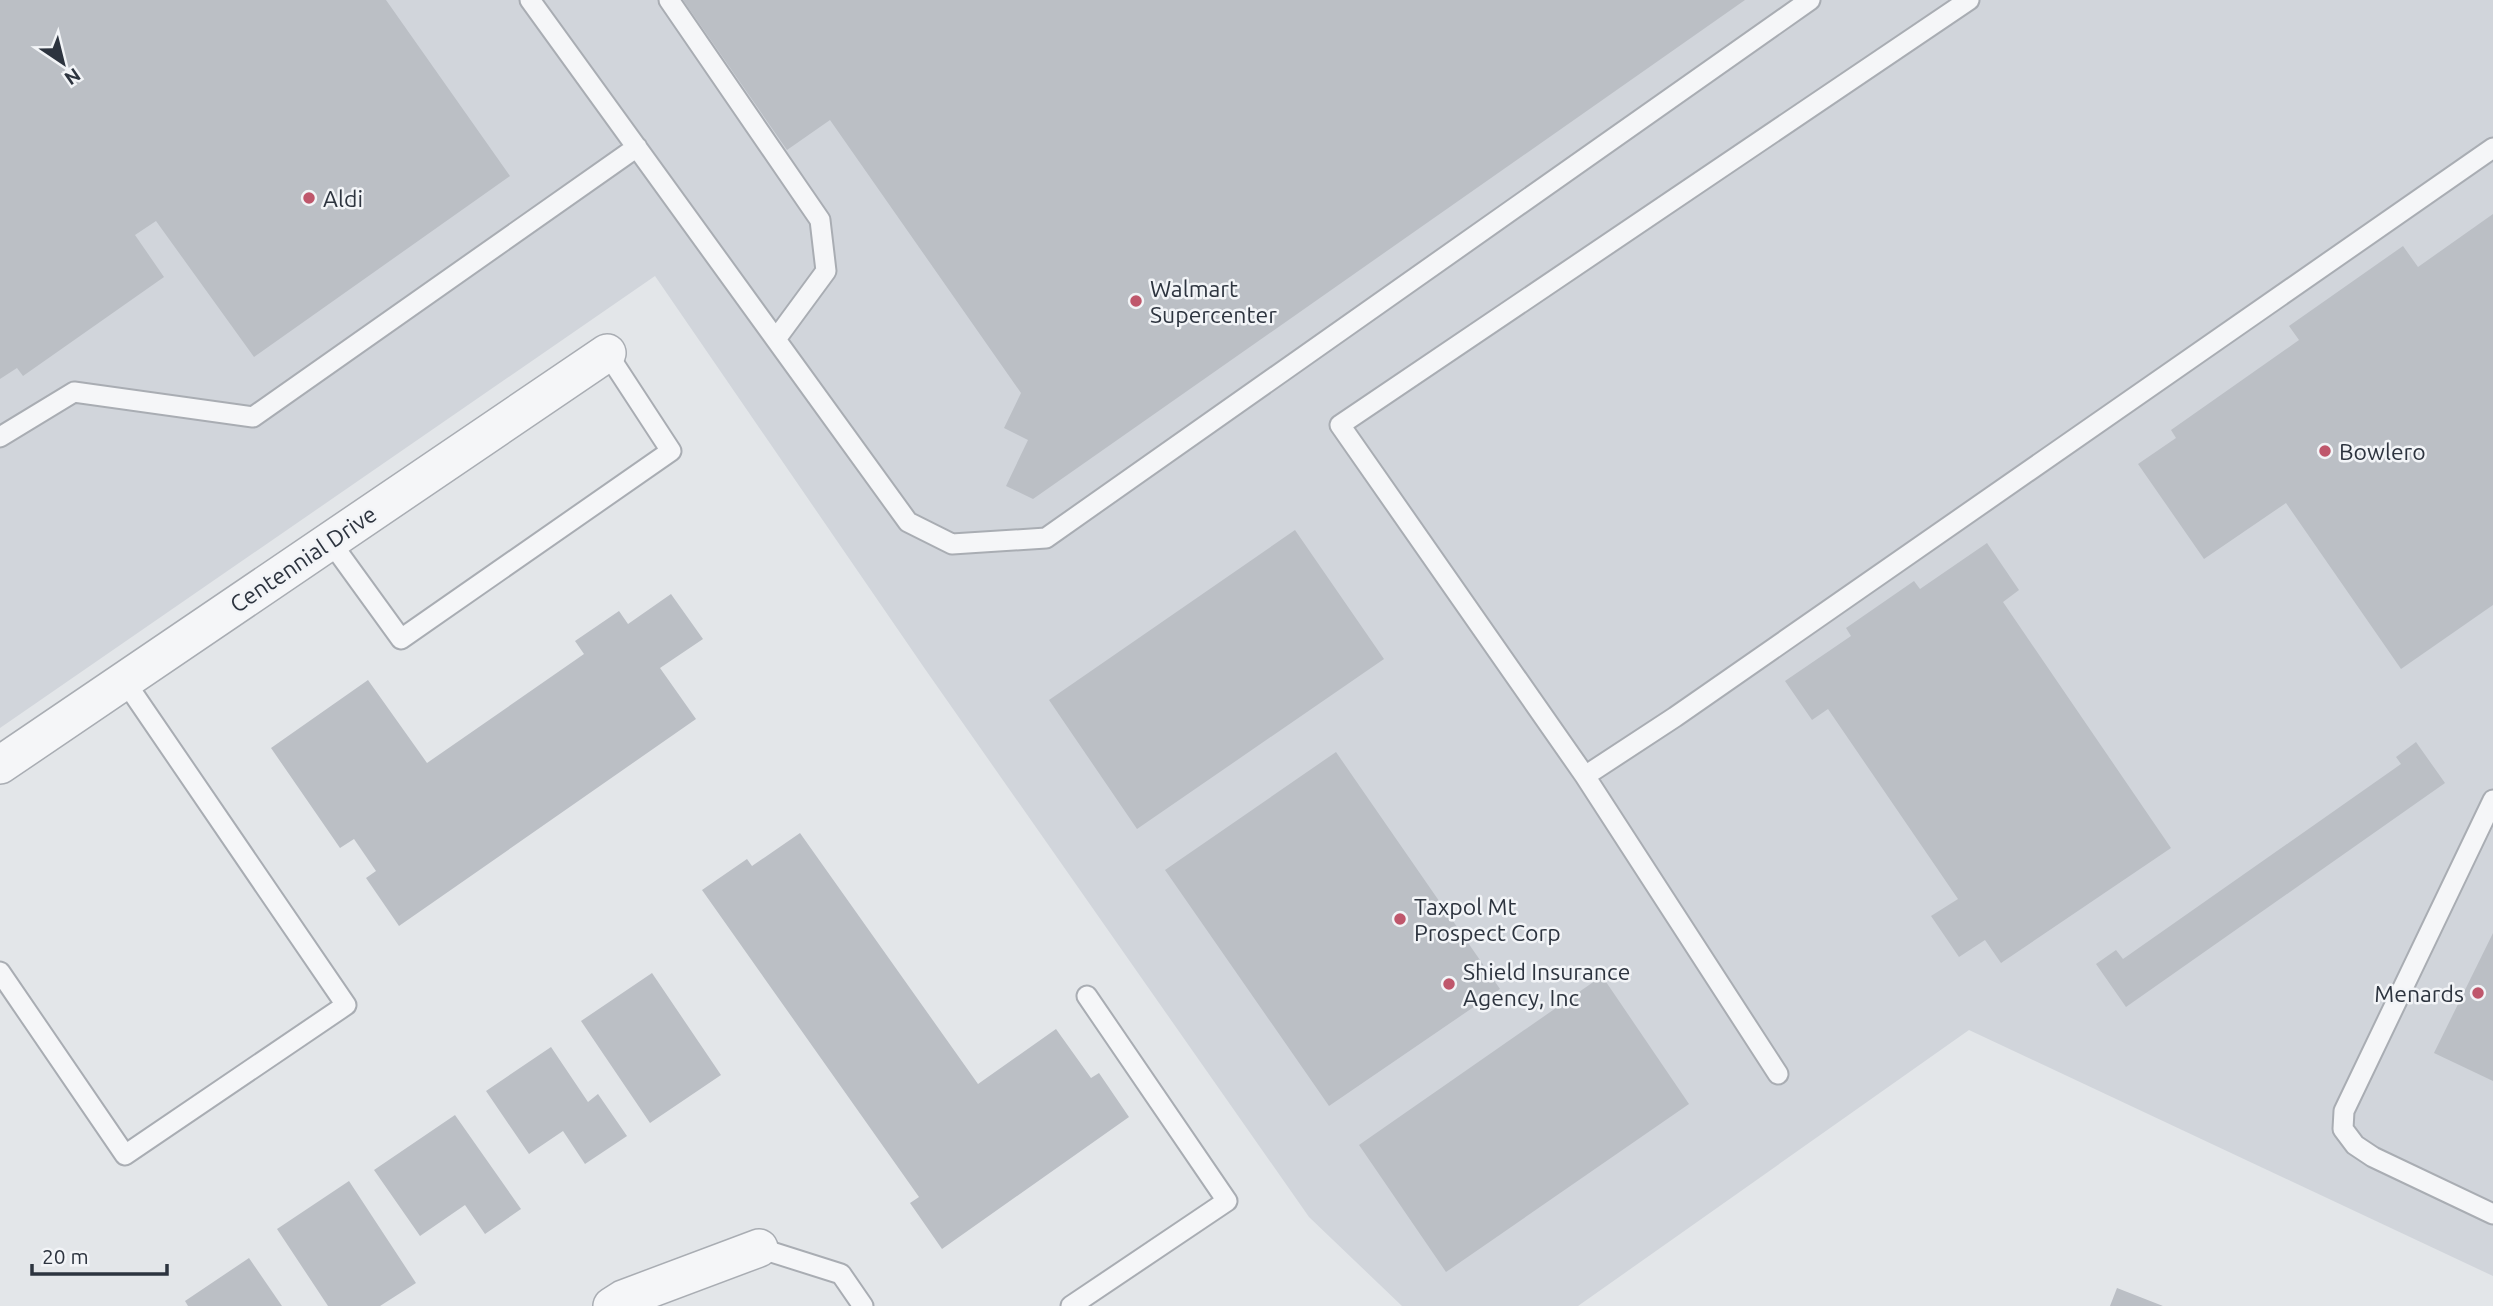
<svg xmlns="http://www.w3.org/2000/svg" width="2493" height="1306" font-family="Ubuntu,sans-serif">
<rect width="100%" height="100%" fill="#e3e6e9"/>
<!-- built -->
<path fill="#d1d5db" d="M0 0H2493V1276L1969 1030 1578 1306H1402L1309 1217 925 669 655 276 0 728Z"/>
<!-- building -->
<path fill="#bbbfc5" d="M0 0H386L510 176 254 357 156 221 135 235 164 277 23 376 17 368 0 379Z
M683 0H1745L1033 499 1006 486 1028 440 1004 428 1021 393 830 120 787 150Z
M2493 214V605L2401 669 2286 503 2204 559 2138 464 2176 438 2171 430 2299 340 2289 326 2403 246 2418 267Z
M1295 530 1384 659 1137 829 1049 700Z
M1987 543 2019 590 2003 602 2171 848 2001 963 1985 940 1959 957 1931 916 1958 899 1828 709 1812 720 1785 681 1851 636 1846 628 1914 581 1920 589Z
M671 594 703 639 660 668 696 719 399 926 366 878 376 871 354 839 340 848 271 748 368 680 427 763 584 654 575 641 619 611 628 624Z
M2416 742 2445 783 2126 1007 2096 964 2116 950 2123 959 2401 764 2396 757Z
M1336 752 1500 989 1329 1106 1165 870Z
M800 833 978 1084 1056 1029 1091 1078 1099 1073 1129 1117 942 1249 910 1203 919 1197 702 890 747 859 752 866Z
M2493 933V1081L2434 1053Z
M652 973 721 1075 650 1123 581 1021Z
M1602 976 1689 1104 1446 1272 1359 1145Z
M551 1047 588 1102 598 1094 627 1136 585 1164 563 1131 529 1154 486 1091Z
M455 1115 521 1209 485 1234 465 1205 420 1236 374 1170Z
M349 1181 416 1283 380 1306H328L277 1229Z
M249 1258 282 1306H188L185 1301Z
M2117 1288 2163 1306H2110Z"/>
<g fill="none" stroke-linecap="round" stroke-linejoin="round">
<!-- lane casing -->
<g stroke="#a9adb3" stroke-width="23">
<path id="lane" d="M530 0 908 522 952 544 1046 538 1810 0
M669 0 820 220 826 271 776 339
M0 437 74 392 253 417 637 147
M330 541 401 639 671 451 607 353
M1585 776 1675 717 2493 148
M2493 800 2344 1111 2343 1129 2355 1145 2373 1157 2493 1214
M0 972 125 1155 346 1005 124 680
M1778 1074 1585 776 1340 425 1969 0
M759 1248 841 1274 863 1306
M1071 1306 1227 1201 1087 996"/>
</g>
<!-- street casing -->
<g stroke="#a9adb3" stroke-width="40">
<path id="street" d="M0 765 607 353
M612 1306 623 1299 759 1248"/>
</g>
<!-- lane -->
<use href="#lane" stroke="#f5f6f8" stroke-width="19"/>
<!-- street -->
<use href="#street" stroke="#f5f6f8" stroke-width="37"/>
</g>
<!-- markers -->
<g fill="#bf576c" stroke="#f2f4f7" stroke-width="2.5">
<circle cx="309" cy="198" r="7"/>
<circle cx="1136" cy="301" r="7"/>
<circle cx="2325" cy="451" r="7"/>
<circle cx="1400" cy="919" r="7"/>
<circle cx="1449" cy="984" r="7"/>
<circle cx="2478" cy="993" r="7"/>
</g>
<g text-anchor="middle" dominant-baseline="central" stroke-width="5" stroke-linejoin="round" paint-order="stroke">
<!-- poi labels -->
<g font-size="23" fill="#2d343f" stroke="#f2f4f7" text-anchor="start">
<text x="323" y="198">Aldi</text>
<text x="1150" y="288">Walmart<tspan x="1150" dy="26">Supercenter</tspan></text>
<text x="2339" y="451">Bowlero</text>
<text x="1414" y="906">Taxpol Mt<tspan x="1414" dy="26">Prospect Corp</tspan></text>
<text x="1463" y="971">Shield Insurance<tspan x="1463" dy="26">Agency, Inc</tspan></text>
<text x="2464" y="993" text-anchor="end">Menards</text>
</g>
<!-- street labels -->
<g font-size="23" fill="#2d343f" stroke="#f2f4f7">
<text transform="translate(303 559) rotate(-34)">Centennial Drive</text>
</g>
</g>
<!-- north arrow -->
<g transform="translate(63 63) rotate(145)" stroke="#f2f4f7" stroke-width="5" paint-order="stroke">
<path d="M0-5L12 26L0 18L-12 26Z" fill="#2d343f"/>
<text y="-10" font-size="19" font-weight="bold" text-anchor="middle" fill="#2d343f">N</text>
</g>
<!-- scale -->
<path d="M32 1264v10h135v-10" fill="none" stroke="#2d343f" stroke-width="3.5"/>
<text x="42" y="1264" font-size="21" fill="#2d343f" stroke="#f2f4f7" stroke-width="5" paint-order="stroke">20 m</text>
</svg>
